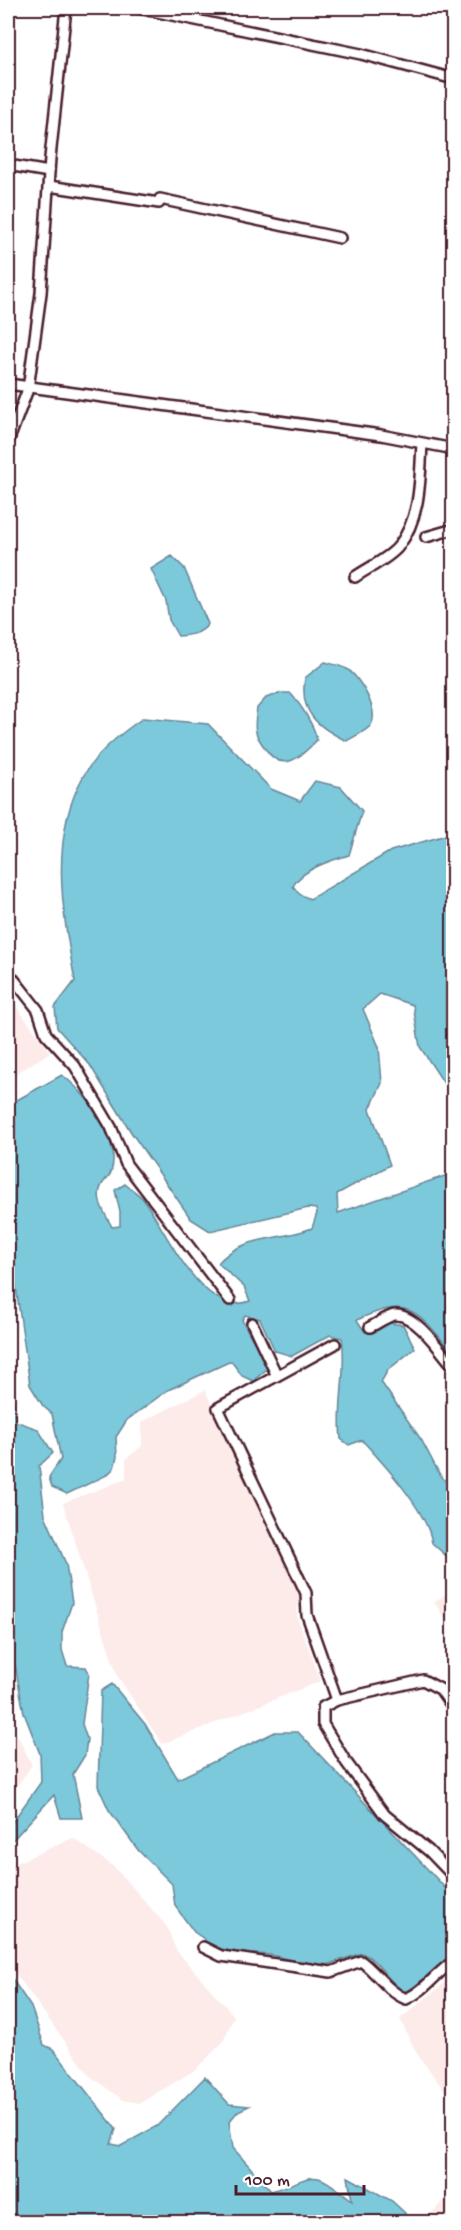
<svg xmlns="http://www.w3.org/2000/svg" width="461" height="2230" font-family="'Gochi Hand',sans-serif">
<rect width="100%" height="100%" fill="#fff"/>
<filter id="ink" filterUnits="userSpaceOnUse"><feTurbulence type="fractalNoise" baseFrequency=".0167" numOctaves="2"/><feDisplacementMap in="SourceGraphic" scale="12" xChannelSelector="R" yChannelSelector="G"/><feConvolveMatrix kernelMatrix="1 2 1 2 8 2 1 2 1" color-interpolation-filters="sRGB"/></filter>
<g filter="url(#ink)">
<!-- built -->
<path fill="#fcebe9" d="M8 995 50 1052 8 1079Z
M205 1390 299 1593 297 1617 321 1681 162 1744 117 1675 63 1503 126 1479V1459L142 1446V1422Z
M453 1589V1631L434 1602Z
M8 1716 32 1765 8 1799Z
M73 1838 113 1866 135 1890 167 1927 176 1950 234 2016 223 2042 195 2070 140 2103 123 2100 90 2076 8 1963V1870L12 1865Z
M453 1976V2102L417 2054 400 2019Z
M453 2193V2222H430L426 2218Z"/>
<!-- water -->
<path fill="#7cc9dc" stroke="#688595" stroke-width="1.5" d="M172 556 184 568 208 624C201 634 191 635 178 636L169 620 166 601 151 569Z
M325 662C332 664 341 666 347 669 360 677 381 713 370 726 365 732 354 736 347 741 317 727 299 712 305 678Z
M282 693H290C300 703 315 727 317 740 301 757 282 775 265 748 262 744 257 737 256 732 254 725 256 715 257 708L266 698Z
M143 718 208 724 271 789 300 801 315 781 341 787 362 811 349 855C332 860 302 869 293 886L299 894 310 899 391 851 453 833 454 1062 444 1072 451 1094 420 1047 413 1005 380 994 363 1009 379 1047 382 1083 370 1109 390 1165 337 1194 338 1213 453 1173V1353C419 1314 411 1294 357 1320L365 1332 390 1323 403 1325 415 1348 388 1370 381 1382 422 1441 440 1475 453 1489V1562L432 1543C428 1512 383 1463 362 1440L349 1445 341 1439C337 1405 347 1372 342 1338L330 1335 292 1356 275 1351 260 1319 245 1315 242 1320 268 1368 253 1381 242 1376 231 1361 168 1390 127 1420 116 1437 117 1457 114 1468 107 1475 67 1494 52 1487 49 1477 61 1459 52 1414 43 1406 30 1385 8 1231V1105L62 1075C86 1092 122 1140 111 1172 110 1176 105 1180 103 1183 93 1198 105 1213 112 1227L120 1226V1212L115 1190 125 1184C131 1189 138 1193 143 1199 166 1229 202 1320 250 1301L244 1287 218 1263C242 1235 280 1241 312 1228L317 1213 316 1209 308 1208 210 1231 191 1219 131 1132 90 1065 57 1028 55 1007 75 981C63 914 48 838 84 775 97 752 121 733 143 718Z
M8 1323 15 1421 38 1429 53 1453 39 1466 45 1515 66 1564 72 1603 62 1632V1650L67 1666 86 1667 89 1673 82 1724 87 1739 85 1755 73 1774 82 1818H61L54 1795 8 1845V1828L41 1782 40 1754 24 1713 15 1665 8 1658Z
M112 1684 145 1724 178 1779 275 1732H298L453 1896V1953L412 1989 404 1992C387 1981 380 1961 362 1953L320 1967 271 1955 240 1953 208 1946 204 1939 194 1932 175 1906 172 1884 138 1850 109 1810 98 1786 101 1691Z
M8 1973 31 2007 44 2045 53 2049 116 2129 111 2144 121 2146 157 2126 205 2077 229 2104 249 2106 238 2111 229 2122 233 2148 271 2191C320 2176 309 2167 352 2200L348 2177 392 2201 405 2213 406 2222H8Z"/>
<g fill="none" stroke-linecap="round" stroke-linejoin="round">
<!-- minor casing -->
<g stroke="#4a1f2b" stroke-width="14">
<path id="minor" d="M138 8 361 54 454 79
M8 165 49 172
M49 186 159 203 160 199 340 238
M8 384 381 435 454 449
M8 442 28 389 41 293 50 158 66 8
M426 537 454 529
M355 577C368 568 388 559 398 547 421 518 420 479 422 443
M8 972 38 1010 46 1034 75 1066 111 1127 126 1164 230 1300
M252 1323 277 1376
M370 1327C377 1324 387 1316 395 1315 415 1313 442 1353 454 1367
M335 1344 218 1408 306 1593 307 1615 337 1700
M454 1709 440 1689 423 1680 337 1700 323 1707V1724L346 1762 385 1815 429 1851 454 1877
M203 1947 221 1956 331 1972 361 1961C377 1973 388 1992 406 1999 425 1991 436 1973 454 1961"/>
</g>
<!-- minor -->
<use href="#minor" stroke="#fff" stroke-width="9"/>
</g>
</g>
<!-- margin -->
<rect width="461" height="2230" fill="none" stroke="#fff" stroke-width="30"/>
<rect x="15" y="15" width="431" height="2200" fill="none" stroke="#4a1f2b" stroke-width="2" filter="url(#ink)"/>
<!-- scale -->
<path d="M236 2185v9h128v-9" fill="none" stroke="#4a1f2b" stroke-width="3"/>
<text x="245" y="2185" font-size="18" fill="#4a1f2b" stroke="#ffffff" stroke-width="4.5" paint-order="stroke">100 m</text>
</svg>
